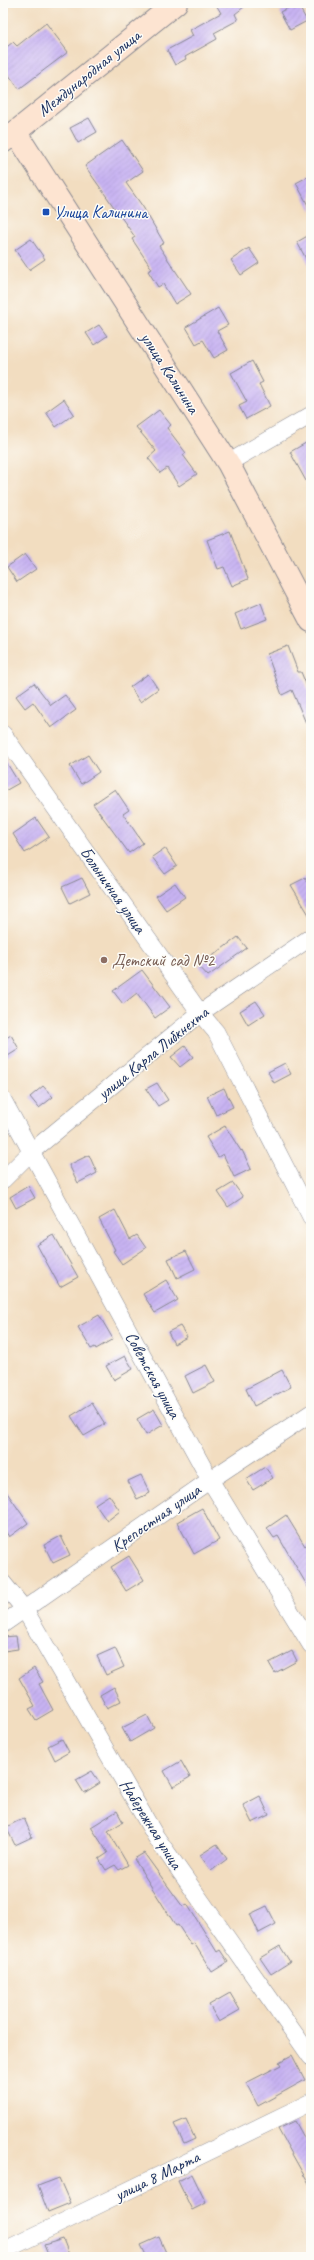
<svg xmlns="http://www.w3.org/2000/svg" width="314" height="2260" font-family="Caveat,sans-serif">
<defs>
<pattern id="building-hatch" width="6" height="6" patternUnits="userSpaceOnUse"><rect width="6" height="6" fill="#c8b3f2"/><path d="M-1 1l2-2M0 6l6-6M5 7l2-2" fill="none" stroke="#ab9ad2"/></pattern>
</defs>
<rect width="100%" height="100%" fill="#fdfcf7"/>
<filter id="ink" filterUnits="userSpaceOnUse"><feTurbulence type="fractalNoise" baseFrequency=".025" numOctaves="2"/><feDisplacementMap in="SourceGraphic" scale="8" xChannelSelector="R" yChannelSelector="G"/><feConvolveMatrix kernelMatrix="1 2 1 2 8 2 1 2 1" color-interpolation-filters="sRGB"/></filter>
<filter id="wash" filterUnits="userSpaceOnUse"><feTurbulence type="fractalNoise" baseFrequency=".012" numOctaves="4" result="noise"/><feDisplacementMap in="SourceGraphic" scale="16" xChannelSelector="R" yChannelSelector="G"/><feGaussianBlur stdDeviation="0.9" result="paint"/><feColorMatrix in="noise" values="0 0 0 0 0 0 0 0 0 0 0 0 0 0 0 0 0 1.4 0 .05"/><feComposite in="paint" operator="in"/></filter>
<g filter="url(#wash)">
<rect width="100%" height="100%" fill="#f2ddc0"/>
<g id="blocks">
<!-- building -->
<path fill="url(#building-hatch)" d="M215 3H249L235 14 238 20 214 33 217 39 185 57 186 59 175 65 167 50 193 36 190 30 221 13Z
M297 3 307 21 290 30 280 12Z
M46 23 68 52 19 89 3 67V50L13 42 17 46Z
M89 118 97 132 78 143 70 128Z
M122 140 143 171 126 183 143 207 164 243 159 246 191 294 175 304 163 284 158 287 148 271 152 269 132 239 135 237 85 166Z
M311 175V211L296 183Z
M311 234V268L297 242Z
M31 239 45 259 29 270 15 250Z
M249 248 259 263 241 275 231 260Z
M218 308 228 325 217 331 228 350 214 358 203 340 196 344 186 327Z
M99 325 107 336 94 345 86 333Z
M252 361 263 382 259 384 270 406 246 419 239 406 247 402 231 373Z
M64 399 74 414 56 427 46 412Z
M159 410 171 425 167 428 186 453 183 455 197 474 179 486 167 468 160 473 148 458 156 451 136 427Z
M311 440V490L290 452Z
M230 531 248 579 232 586 224 567 218 569 207 540Z
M25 554 36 569 17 582 7 567Z
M261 603 267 619 241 629 235 614Z
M288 646 298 672H301L311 696V735L292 690 282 695 267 654Z
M148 674 158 689 140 702 130 687Z
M34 683 51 705 65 695 76 710 51 728 33 702 25 708 16 696Z
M88 755 99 772 81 784 70 766Z
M3 757 19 783 3 792Z
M115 789 129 810 123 814 143 843 129 853 93 804Z
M36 818 49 837 25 853 13 834Z
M165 848 177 866 165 874 152 857Z
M82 878 90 893 70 903 62 887Z
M305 878 311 888V918L291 885Z
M175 883 185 897 166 910 156 896Z
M238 937 247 948 208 976 199 966Z
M142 970 170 1007 155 1018 137 993 123 1004 113 991Z
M256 1001 265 1014 248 1025 240 1011Z
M11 1035 19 1049 3 1059V1040Z
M185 1046 193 1057 180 1067 171 1057Z
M285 1063 291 1074 274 1083 268 1072Z
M157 1083 168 1100 158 1106 146 1089Z
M43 1086 53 1097 39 1108 30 1097Z
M224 1088 233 1107 216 1115 207 1096Z
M225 1126 241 1151 242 1150 251 1169 234 1177 223 1154 218 1157 206 1137Z
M89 1155 97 1173 78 1183 69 1165Z
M233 1183 243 1197 228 1207 218 1192Z
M28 1186 35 1198 16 1208 10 1197Z
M115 1210 130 1239 137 1235 146 1248 122 1264 113 1251 115 1250 99 1219Z
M54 1235 78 1277 60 1287 37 1245Z
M186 1251 195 1269 177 1278 168 1259Z
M166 1280 178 1300 155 1313 143 1294Z
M99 1315 113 1339 96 1349 95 1347 91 1349 78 1327Z
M180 1326 187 1337 174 1344 168 1332Z
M125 1356 133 1369 114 1380 106 1366Z
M206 1365 215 1382 193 1393 185 1376Z
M282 1370 291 1387 254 1406 246 1389Z
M92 1403 105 1424 84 1436 71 1416Z
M154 1409 163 1425 146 1435 137 1419Z
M265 1467 273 1478 253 1490 246 1479Z
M141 1475 150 1493 137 1499 128 1481Z
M3 1487 28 1523 9 1537 3 1527Z
M109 1495 120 1511 107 1521 95 1504Z
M202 1508 219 1540 194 1554 177 1522Z
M286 1515 305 1546 311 1542V1592L278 1536 274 1538 267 1528Z
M61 1536 70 1555 53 1563 44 1545Z
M129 1556 144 1580 126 1591 111 1567Z
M16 1636 18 1649 4 1651 3 1637Z
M115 1648 124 1667 106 1675 97 1656Z
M292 1651 297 1661 275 1673 269 1663Z
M34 1668 43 1682 39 1684 53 1710 36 1720 29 1709 35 1706 19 1678Z
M114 1687 121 1701 107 1708 100 1695Z
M147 1715 154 1728 130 1742 122 1728Z
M62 1739 69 1752 55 1760 48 1746Z
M181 1761 190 1777 173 1787 164 1771Z
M92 1771 100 1783 84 1793 76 1780Z
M260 1796 269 1815 252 1823 243 1805Z
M117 1811 123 1822 108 1831 128 1865 119 1870 115 1865 106 1870 99 1859 108 1853 91 1827Z
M24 1818 32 1837 15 1845 6 1827Z
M217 1844 227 1859 211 1871 200 1855Z
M144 1853 183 1907 187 1904 217 1952 220 1950 228 1962 212 1972 194 1943 191 1945 178 1925 176 1926 134 1859Z
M267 1906 276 1924 259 1933 250 1914Z
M280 1946 290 1962 271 1974 260 1958Z
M230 1993 240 2010 219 2022 209 2005Z
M292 2055 305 2080 258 2106 246 2083 281 2065 279 2062Z
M186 2119 195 2139 184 2144 174 2124Z
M295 2121 311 2150V2188L278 2129Z
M192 2174 206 2203 192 2210 178 2181Z
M59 2178 70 2203 48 2212 38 2186Z
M159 2237 168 2257H147L141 2245Z
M63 2239 70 2257H49L44 2245Z"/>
</g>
</g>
<g filter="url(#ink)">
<use href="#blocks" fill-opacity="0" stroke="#86868f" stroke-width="1"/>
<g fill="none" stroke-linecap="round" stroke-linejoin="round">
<!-- street casing -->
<g stroke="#86868f" stroke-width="18">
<path id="street" d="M228 463 311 415
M3 734 200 1013 216 1032 311 1217
M3 1100 210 1480 311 1645
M3 1180 31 1152 200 1013 311 937
M3 1583 25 1610 156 1837 311 2057
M3 1624 210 1480 311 1413
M3 2251 311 2102"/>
</g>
<!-- secondary casing -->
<g stroke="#86868f" stroke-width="24">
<path id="secondary" d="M16 133 228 463 311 621
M3 142 176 3"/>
</g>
<!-- street -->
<use href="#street" stroke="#fff" stroke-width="17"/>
<!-- secondary -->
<use href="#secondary" stroke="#fde4d1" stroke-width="22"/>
</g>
</g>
<!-- markers -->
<rect fill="#1a4fb4" stroke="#fdfcf7" stroke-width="1.5" x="42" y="208" width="8" height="8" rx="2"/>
<circle fill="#8d6e63" stroke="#fdfcf7" stroke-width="1.5" cx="104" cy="960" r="4"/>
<g text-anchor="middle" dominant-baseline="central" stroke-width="3" stroke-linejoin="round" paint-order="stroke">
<!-- street labels -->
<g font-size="17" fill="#1b2f5e" stroke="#fdfcf7">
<text transform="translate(89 73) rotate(-39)">Международная улица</text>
<text transform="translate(170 373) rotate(57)">улица Калинина</text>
<text transform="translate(113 890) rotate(55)">Больничная улица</text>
<text transform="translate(153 1053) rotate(-39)">улица Карла Либкнехта</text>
<text transform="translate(153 1375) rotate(61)">Советская улица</text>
<text transform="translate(156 1518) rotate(-35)">Крепостная улица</text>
<text transform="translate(151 1824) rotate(58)">Набережная улица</text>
<text transform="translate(157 2176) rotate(-26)">улица 8 Марта</text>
</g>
<!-- transit labels -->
<g font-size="17" fill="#164399" stroke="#fdfcf7" text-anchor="start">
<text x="54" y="212">Улица Калинина</text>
</g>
<!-- education labels -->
<g font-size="17" fill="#785e54" stroke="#fdfcf7" text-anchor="start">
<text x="112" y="960">Детский сад №2</text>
</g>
</g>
<!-- margin -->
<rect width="314" height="2260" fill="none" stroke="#fdfcf7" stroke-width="16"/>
</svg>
